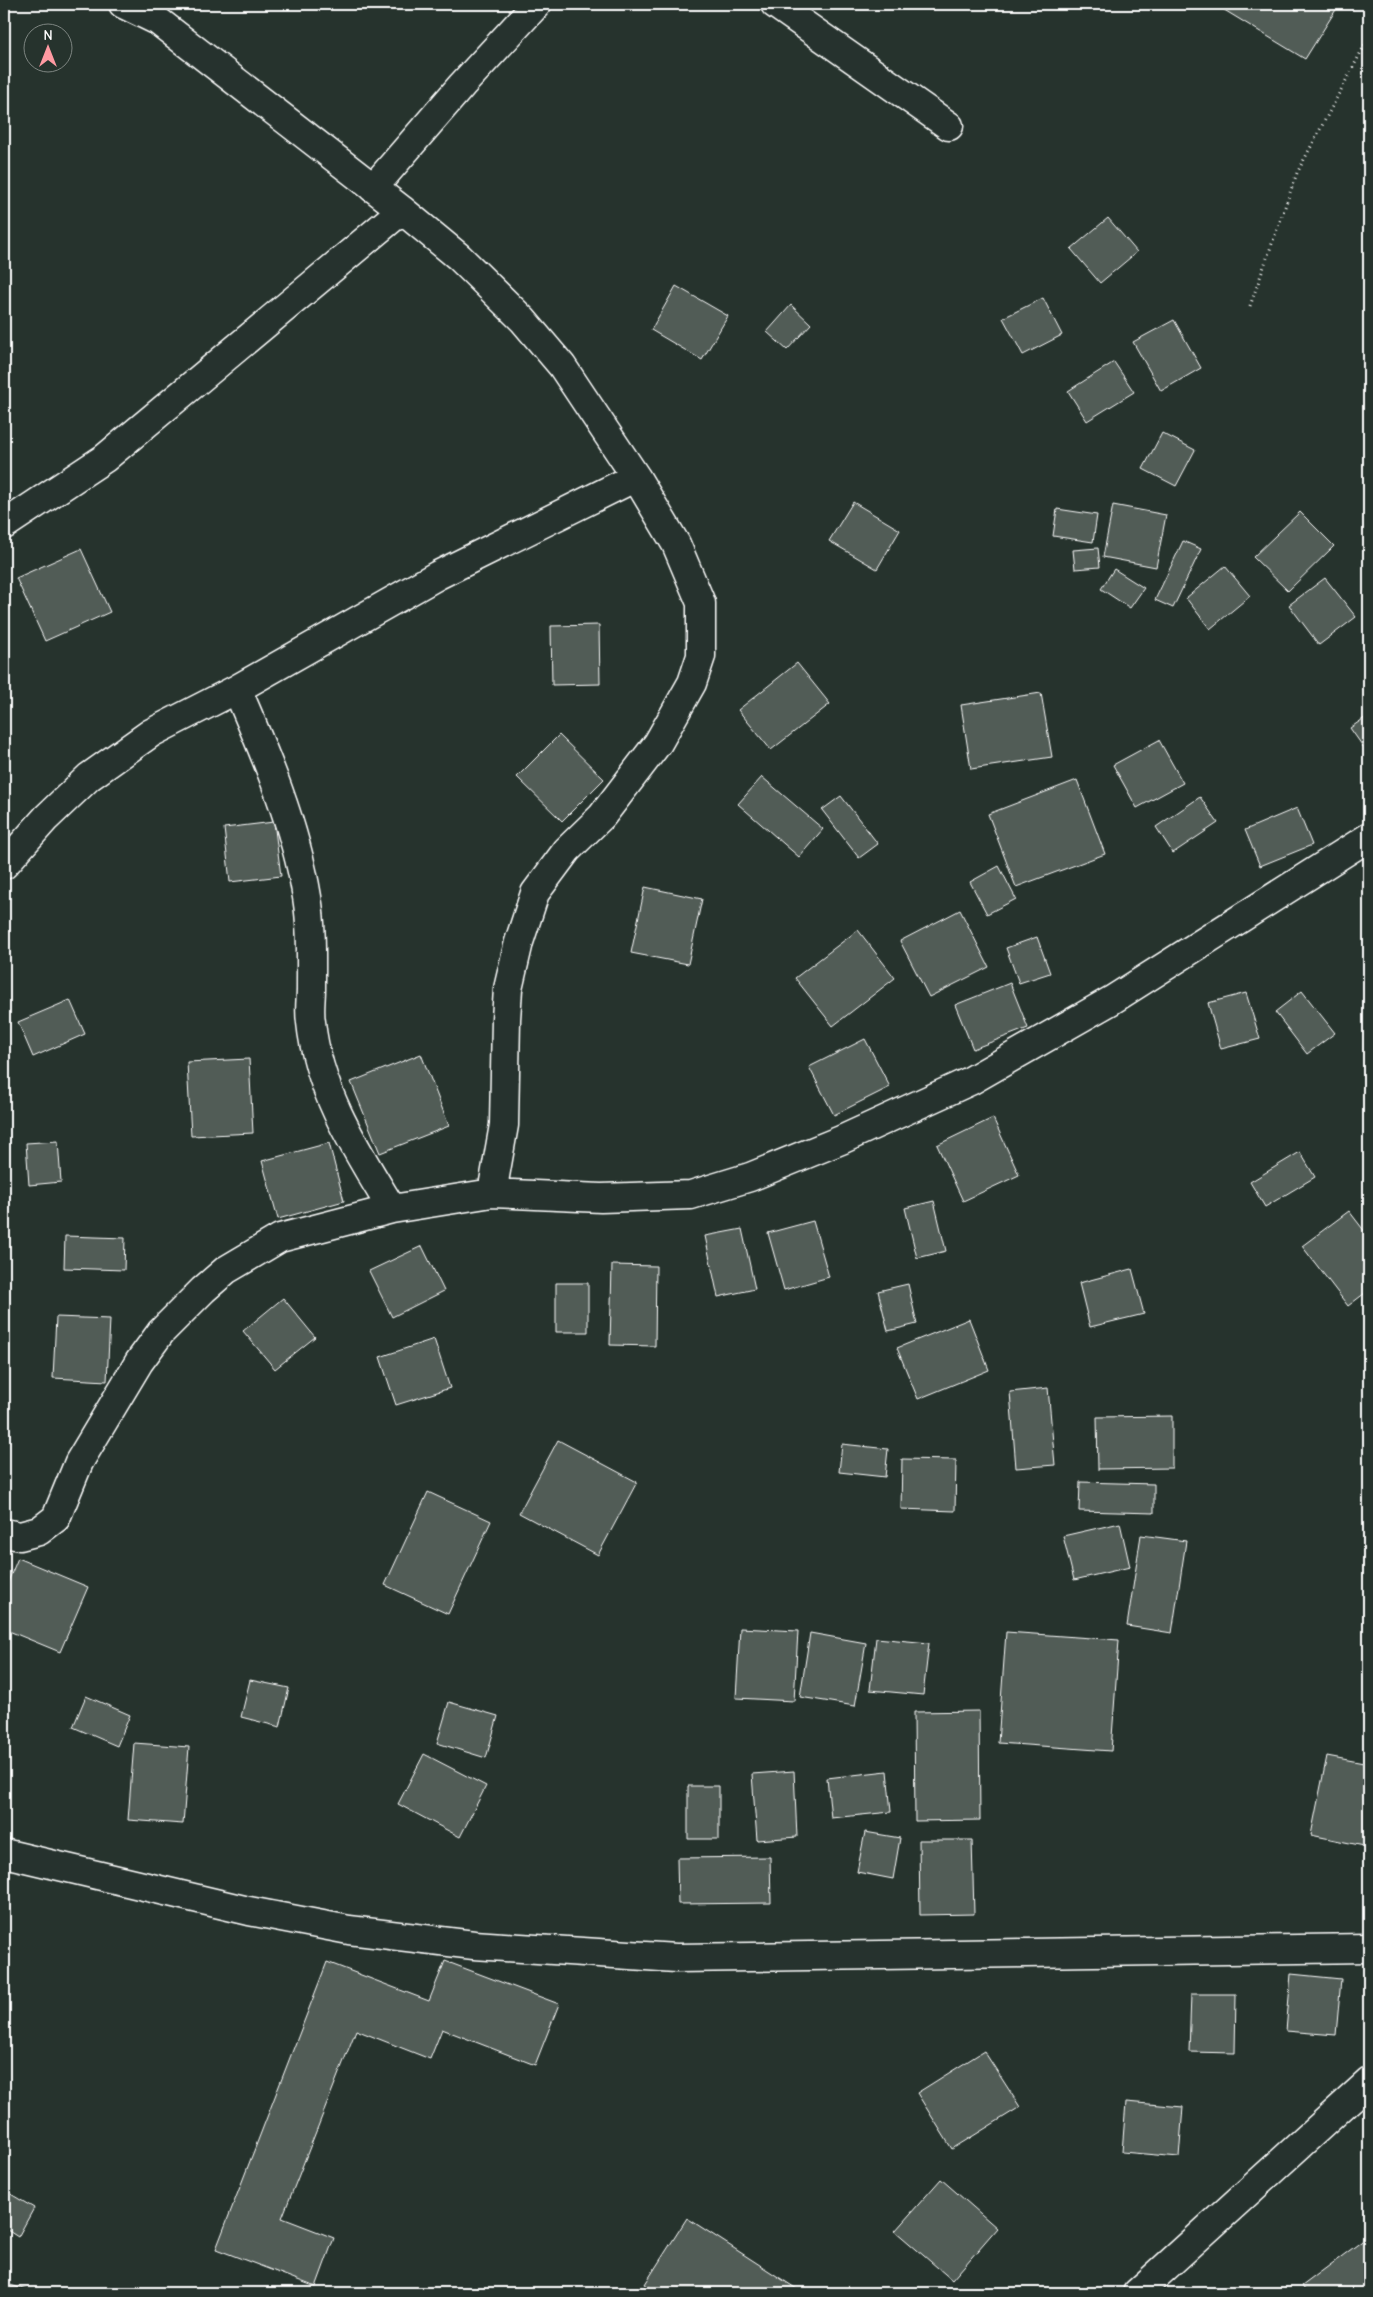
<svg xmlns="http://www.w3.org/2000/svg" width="1373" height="2297" font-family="'Comic Neue',sans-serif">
<rect width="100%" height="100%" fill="#26332d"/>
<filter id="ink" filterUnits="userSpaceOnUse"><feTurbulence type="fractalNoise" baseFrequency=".02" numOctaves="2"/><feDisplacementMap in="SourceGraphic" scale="10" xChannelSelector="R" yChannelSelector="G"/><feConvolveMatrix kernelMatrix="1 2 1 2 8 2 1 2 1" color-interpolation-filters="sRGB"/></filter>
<g filter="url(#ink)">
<!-- building -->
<path fill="#515c57" stroke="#fff" d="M1224 4H1331L1337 8 1305 59 1221 8Z
M1108 218 1137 252 1100 283 1071 249Z
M676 286 728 316 702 360 651 330Z
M1043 298 1062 335 1023 355 1003 318Z
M791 305 811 324 787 350 767 332Z
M1174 320 1201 368 1161 391 1133 342Z
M1114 362 1134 392 1087 421 1068 391Z
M1162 433 1195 450 1176 486 1143 469Z
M853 502 900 530 877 569 829 541Z
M1113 505 1166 515 1156 567 1103 557Z
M1057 509 1097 515 1093 542 1053 536Z
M1300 512 1334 546 1288 591 1253 557Z
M1183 541 1201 549 1173 608 1155 600Z
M1098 548 1100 567 1075 569 1073 550Z
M81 549 110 612 45 641 16 578Z
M1225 566 1250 596 1210 629 1186 598Z
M1114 569 1144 588 1130 608 1101 589Z
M1325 578 1356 617 1319 645 1289 605Z
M599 625 600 684 552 685 551 626Z
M797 663 830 704 771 750 738 710Z
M1041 693 1052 757 971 769 961 705Z
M1369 715V755L1350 728Z
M559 735 604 779 562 821 517 777Z
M1159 740 1183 783 1137 808 1113 765Z
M762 777 823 829 799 857 738 804Z
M1077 780 1105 854 1016 887 988 814Z
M841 796 878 844 859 858 822 810Z
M1200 797 1218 823 1173 853 1156 827Z
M1297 808 1312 845 1260 866 1245 830Z
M274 822 281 876 230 882 224 828Z
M999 866 1016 899 987 914 970 882Z
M645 887 702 899 688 964 631 953Z
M960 910 989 967 929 997 900 941Z
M858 930 895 978 833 1026 795 978Z
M1037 937 1050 973 1019 983 1006 948Z
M1010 983 1028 1028 973 1049 955 1005Z
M1302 991 1335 1033 1307 1054 1275 1012Z
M1246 993 1260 1039 1221 1049 1208 1003Z
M70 1000 85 1034 33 1057 18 1022Z
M865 1039 890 1087 834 1115 809 1067Z
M421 1054 449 1126 380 1153 351 1082Z
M249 1059 253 1133 191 1136 187 1062Z
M993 1118 1019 1175 963 1201 937 1145Z
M58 1141 61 1182 29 1185 26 1143Z
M329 1143 344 1201 278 1219 262 1161Z
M1300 1152 1315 1177 1265 1207 1250 1182Z
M934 1201 946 1251 917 1258 905 1208Z
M1349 1211 1369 1237V1290L1348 1306 1302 1246Z
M813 1221 829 1277 784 1290 768 1233Z
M742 1229 755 1289 718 1297 705 1236Z
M65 1236 125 1238 124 1270 64 1268Z
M422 1246 444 1291 392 1317 369 1271Z
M612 1265 656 1266 655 1346 610 1345Z
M1132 1269 1144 1314 1090 1327 1079 1283Z
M556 1283H588V1332H556Z
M908 1284 917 1324 888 1331 878 1291Z
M283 1298 315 1337 275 1369 243 1331Z
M56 1317 110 1319 107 1381 53 1378Z
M969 1319 989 1370 918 1399 897 1348Z
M434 1339 450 1388 396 1405 380 1357Z
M1048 1388 1055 1465 1016 1468 1010 1392Z
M1172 1416V1468L1098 1469 1097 1417Z
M558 1440 637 1482 598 1555 519 1513Z
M842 1444 888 1449 885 1477 839 1472Z
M902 1459 956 1460 955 1511 901 1509Z
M1080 1482 1154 1484V1513L1079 1511Z
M428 1492 491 1521 448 1614 385 1585Z
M1120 1523 1130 1567 1074 1580 1063 1536Z
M1141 1535 1186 1541 1172 1633 1127 1626Z
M18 1558 88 1587 60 1652 4 1629V1591Z
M740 1628 798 1631 794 1701 736 1698Z
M1006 1632 1119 1640 1111 1751 998 1743Z
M810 1633 866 1643 855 1706 800 1697Z
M876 1638 929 1643 923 1695 870 1690Z
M250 1680 289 1688 280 1727 241 1717Z
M86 1696 130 1715 117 1746 73 1727Z
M449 1702 498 1716 486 1758 437 1743Z
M979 1711 980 1820 915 1821 914 1712Z
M134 1743 189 1747 183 1824 128 1820Z
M424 1754 486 1786 460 1837 398 1804Z
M1327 1756 1369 1764V1847L1311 1835Z
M794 1771 797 1837 757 1840 752 1774Z
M887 1771 891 1812 831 1818 827 1778Z
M688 1786H719V1839H688Z
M865 1832 900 1838 893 1879 857 1872Z
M919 1840H972L974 1914 920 1915Z
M770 1857 771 1903 678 1904 677 1858Z
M445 1961 559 2004 535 2065 442 2029 430 2059 356 2030 282 2218 334 2238 316 2287 216 2249 327 1962 429 2001Z
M1291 1974 1341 1979 1336 2035 1286 2031Z
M1191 1994H1236L1235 2053 1189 2052Z
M984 2051 1020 2107 952 2149 917 2093Z
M1126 2102 1183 2107 1179 2157 1122 2152Z
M941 2179 997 2228 952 2280 895 2231Z
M4 2190 34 2208 18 2237 4 2228Z
M687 2218 800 2291 798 2293H660L645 2284Z
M1369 2236V2293H1307L1302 2286Z
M7 2284 36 2293H4Z"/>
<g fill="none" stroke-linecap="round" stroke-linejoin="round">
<!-- street casing -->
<g stroke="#fff" stroke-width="31">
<path id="street" d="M123 4 158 21 402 210 459 257 523 320 562 366 636 477 676 544 701 603V656L692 683 658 743 602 816 567 850 535 893 519 942 508 989 506 1019 504 1125 492 1193
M775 4 949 126
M373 188 462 85 537 4
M4 525 105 458 402 210
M237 689C266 756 295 824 307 897 312 927 311 958 311 988 311 999 309 1011 311 1022 318 1092 357 1151 392 1209
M4 865 46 818 89 777 151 733 237 689 438 575 636 477
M4 1533 20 1536 39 1531 56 1518 79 1462 139 1362 161 1332 203 1290 226 1270 280 1238 392 1209 492 1193 601 1198 691 1195 750 1177 841 1140 970 1081 1112 1000 1369 837"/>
</g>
<!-- secondary casing -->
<g stroke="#fff" stroke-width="31">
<path id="secondary" d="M4 1853 249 1911 349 1930 474 1945 676 1958 1369 1948
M1137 2293 1369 2082"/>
</g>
<!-- path -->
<path stroke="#fff" stroke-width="3" stroke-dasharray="1 4" stroke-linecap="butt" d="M1250 306 1297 173 1369 37"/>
<!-- street -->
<use href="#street" stroke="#26332d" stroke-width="28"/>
<!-- secondary -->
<use href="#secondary" stroke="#26332d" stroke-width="28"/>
</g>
</g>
<!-- margin -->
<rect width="1373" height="2297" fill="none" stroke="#26332d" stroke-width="20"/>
<rect x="10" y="10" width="1353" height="2277" fill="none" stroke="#fff" stroke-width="2" filter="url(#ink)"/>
<!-- north arrow -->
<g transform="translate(48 48)"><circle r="24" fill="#26332d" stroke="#7d8581"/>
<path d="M0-4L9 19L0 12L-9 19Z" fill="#ff9aa2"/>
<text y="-8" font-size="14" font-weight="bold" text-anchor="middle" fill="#ffffff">N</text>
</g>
</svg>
